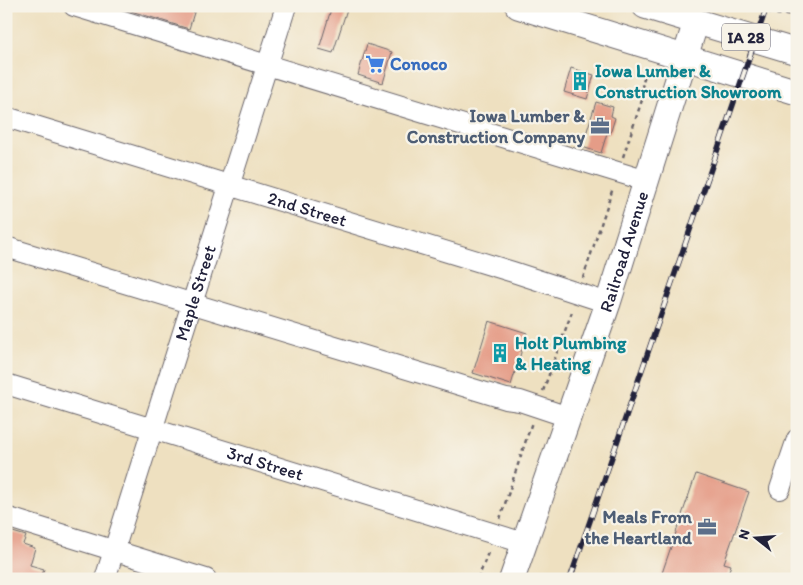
<svg xmlns="http://www.w3.org/2000/svg" width="803" height="585" font-family="Itim,sans-serif">
<rect width="100%" height="100%" fill="#f7f3e8"/>
<filter id="ink" filterUnits="userSpaceOnUse"><feTurbulence type="fractalNoise" baseFrequency=".02" numOctaves="2"/><feDisplacementMap in="SourceGraphic" scale="10" xChannelSelector="R" yChannelSelector="G"/><feConvolveMatrix kernelMatrix="1 2 1 2 8 2 1 2 1" color-interpolation-filters="sRGB"/></filter>
<filter id="wash" filterUnits="userSpaceOnUse"><feTurbulence type="fractalNoise" baseFrequency=".0096" numOctaves="4" result="noise"/><feDisplacementMap in="SourceGraphic" scale="20" xChannelSelector="R" yChannelSelector="G"/><feGaussianBlur stdDeviation="1.12" result="paint"/><feColorMatrix in="noise" values="0 0 0 0 0 0 0 0 0 0 0 0 0 0 0 0 0 1.4 0 .05"/><feComposite in="paint" operator="in"/></filter>
<g filter="url(#wash)">
<rect width="100%" height="100%" fill="#eee0c0"/>
<g id="blocks">
<!-- building -->
<path fill="#e59c87" d="M115 6H196L189 29Z
M332 6H348L333 53 319 49Z
M367 44 392 52 383 83 358 75Z
M571 68 594 75 587 99 564 92Z
M596 102 613 107 611 116 615 118 610 134 607 133 601 153 582 147Z
M489 321 527 333 511 385 473 373Z
M696 474 749 492 724 563 731 565 726 579H660Z
M6 530 26 536 23 544 35 548 30 565 44 569 41 579H6Z"/>
</g>
</g>
<g filter="url(#ink)">
<use href="#blocks" fill-opacity="0" stroke="#69646a" stroke-width="1"/>
<g fill="none" stroke-linecap="round" stroke-linejoin="round">
<!-- minor casing -->
<g stroke="#69646a" stroke-width="22">
<g id="minor">
<path d="M74 6 647 181"/>
<path id="s1" d="M6 117 513 272 608 303"/>
<path d="M6 247 506 399 520 401 568 417"/>
<path id="s2" d="M6 384 524 543"/>
<path d="M780 489 797 439"/>
<path d="M6 517 206 579"/>
<path id="s3" d="M105 579 286 6"/>
</g>
</g>
<!-- major casing -->
<g stroke="#69646a" stroke-width="27">
<g id="major">
<path d="M518 6 797 92"/>
<path d="M645 6 797 52"/>
<path id="s4" d="M512 579 608 303 696 22"/>
</g>
</g>
<!-- path -->
<path stroke="#69646a" stroke-width="2.5" stroke-dasharray="4 4" stroke-linecap="butt" d="M754 6 775 14 797 16
M623 157 642 100 643 89 642 84 648 67
M583 278 613 188
M543 391 573 309
M500 519 532 422
M478 579 489 550"/>
<!-- minor -->
<use href="#minor" stroke="#fff" stroke-width="20"/>
<!-- major -->
<use href="#major" stroke="#fff" stroke-width="25"/>
<!-- rail casing -->
<g stroke="#22223b" stroke-width="5.5">
<path id="rail" d="M570 579 767 6"/>
</g>
<!-- rail -->
<use href="#rail" stroke="#f7f3e8" stroke-width="4" stroke-dasharray="11" stroke-linecap="butt"/>
</g>
</g>
<!-- icons -->
<defs>
<g id="supermarket-bare" transform="scale(1.5)"><path d="M-6-5.5h2.5l.6 2H6L4.5 2H-2.5L-4.4-4H-6ZM-1.5 3.2a1.3 1.3 0 1 0 .1 0ZM3 3.2a1.3 1.3 0 1 0 .1 0Z" fill="#3f7fe0" stroke="#f7f3e8" stroke-width="2.5" paint-order="stroke"/></g>
<g id="building-bare" transform="scale(1.5)"><path d="M-4-6H4V6H1V3H-1V6H-4ZM-2.5-4.3h1.7v1.8h-1.7ZM.8-4.3h1.7v1.8H.8ZM-2.5-1h1.7V.8h-1.7ZM.8-1h1.7V.8H.8Z" fill="#0f9aa8" stroke="#f7f3e8" stroke-width="2.5" paint-order="stroke"/></g>
<g id="office-bare" transform="scale(1.5)"><path d="M-6-3h4V-5.5h4V-3h4V5H-6ZM-1-4.5V-3h2v-1.5ZM-6 0V1H6V0Z" fill="#5c6f8a" stroke="#f7f3e8" stroke-width="2.5" paint-order="stroke"/></g>
</defs>
<g fill-rule="evenodd">
<use href="#supermarket-bare" x="375" y="64"/>
<use href="#building-bare" x="580" y="81"/>
<use href="#office-bare" x="600" y="126"/>
<use href="#building-bare" x="500" y="353"/>
<use href="#office-bare" x="707" y="527"/>
</g>
<g text-anchor="middle" dominant-baseline="central" stroke-width="4.5" stroke-linejoin="round" paint-order="stroke">
<!-- shield labels -->
<rect fill="#f7f3e8" stroke="#62616f" stroke-width="1" x="722" y="23.5" width="48" height="27" rx="4"/>
<g font-size="16" font-weight="bold" fill="#22223b">
<text x="746" y="37">IA 28</text>
</g>
<!-- shop labels -->
<g font-size="18" font-weight="bold" fill="#366cbe" stroke="#f7f3e8" text-anchor="start">
<text x="390" y="64">Conoco</text>
</g>
<!-- culture labels -->
<g font-size="18" font-weight="bold" fill="#0d838f" stroke="#f7f3e8" text-anchor="start">
<text x="595" y="71">Iowa Lumber &amp;<tspan x="595" dy="21">Construction Showroom</tspan></text>
<text x="515" y="343">Holt Plumbing<tspan x="515" dy="21">&amp; Heating</tspan></text>
</g>
<!-- service labels -->
<g font-size="18" font-weight="bold" fill="#4e5e75" stroke="#f7f3e8" text-anchor="end">
<text x="585" y="116">Iowa Lumber &amp;<tspan x="585" dy="21">Construction Company</tspan></text>
<text x="692" y="517">Meals From<tspan x="692" dy="21">the Heartland</tspan></text>
</g>
<!-- street labels -->
<g font-size="18" fill="#22223b" stroke="#f7f3e8">
<text stroke="none"><textPath href="#s1" startOffset="315">2nd Street</textPath></text>
<text stroke="none"><textPath href="#s4" startOffset="346">Railroad Avenue</textPath></text>
<text stroke="none"><textPath href="#s3" startOffset="300">Maple Street</textPath></text>
<text stroke="none"><textPath href="#s2" startOffset="271">3rd Street</textPath></text>
</g>
</g>
<!-- margin -->
<rect width="803" height="585" fill="none" stroke="#f7f3e8" stroke-width="25"/>
<!-- north arrow -->
<g transform="translate(756 538) rotate(287)" stroke="#f7f3e8" stroke-width="4" paint-order="stroke">
<path d="M0-4L9 19L0 12L-9 19Z" fill="#22223b"/>
<text y="-8" font-size="14" font-weight="bold" text-anchor="middle" fill="#22223b">N</text>
</g>
</svg>
